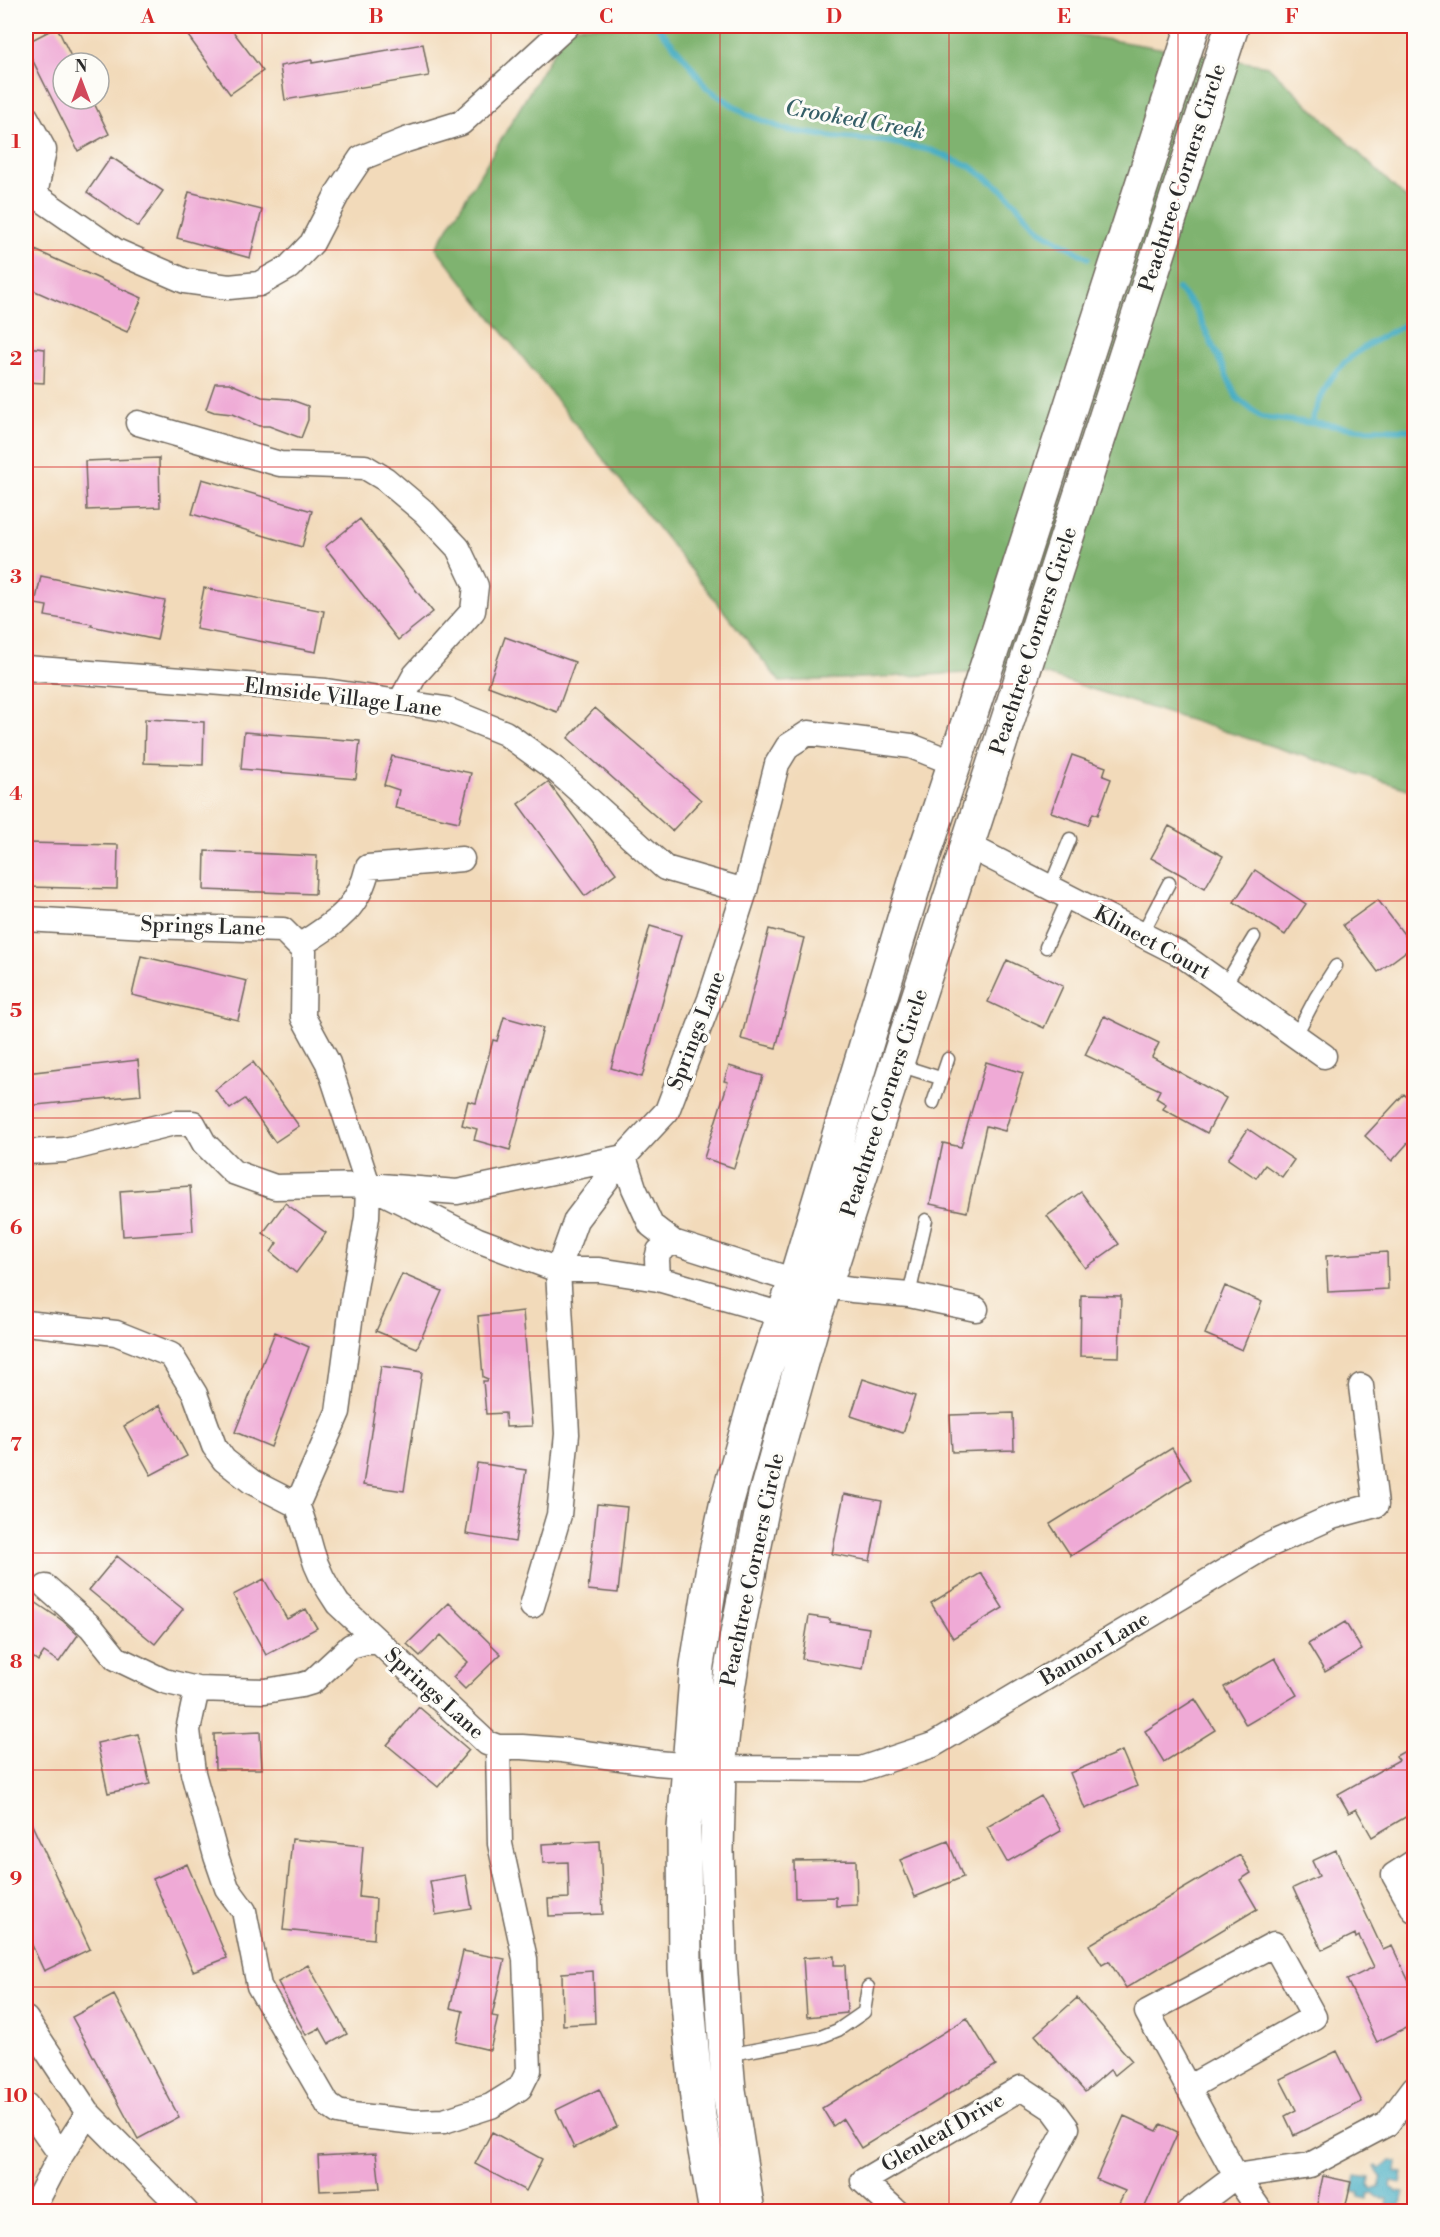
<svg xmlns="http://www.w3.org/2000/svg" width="1440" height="2237" font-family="'Libre Bodoni',serif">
<rect width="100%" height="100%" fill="#fdfcf7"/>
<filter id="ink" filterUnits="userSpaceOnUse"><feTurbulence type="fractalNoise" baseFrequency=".0167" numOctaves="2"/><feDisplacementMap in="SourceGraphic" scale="12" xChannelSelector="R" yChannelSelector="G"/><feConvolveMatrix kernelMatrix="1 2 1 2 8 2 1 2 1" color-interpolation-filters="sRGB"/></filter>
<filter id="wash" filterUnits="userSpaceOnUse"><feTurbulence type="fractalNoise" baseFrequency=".008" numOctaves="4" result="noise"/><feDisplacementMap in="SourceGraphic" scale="24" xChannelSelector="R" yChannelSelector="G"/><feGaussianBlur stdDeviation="1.35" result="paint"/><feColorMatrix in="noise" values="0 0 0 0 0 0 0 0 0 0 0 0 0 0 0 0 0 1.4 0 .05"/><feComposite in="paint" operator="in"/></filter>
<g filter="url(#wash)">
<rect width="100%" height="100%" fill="#f2daba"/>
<!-- forest -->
<path fill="#7fb36f" stroke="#556f4d" stroke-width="1.5" d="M569 26H1026L1268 66 1414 206V791L1031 670 780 682 436 248Z"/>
<!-- water -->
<path fill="#42abc1" stroke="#366b76" stroke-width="1.5" d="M1391 2161 1397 2162 1396 2172 1403 2173 1401 2183 1391 2181 1390 2187 1395 2192 1403 2193 1401 2206 1386 2204 1387 2199 1378 2197 1374 2193 1369 2194 1368 2199 1359 2197 1360 2193 1353 2192 1356 2176 1370 2178 1369 2185 1372 2189 1379 2188 1382 2177 1375 2167 1377 2166 1380 2169Z"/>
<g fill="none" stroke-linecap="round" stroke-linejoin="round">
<!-- stream -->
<path stroke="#42abc1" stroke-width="6" d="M657 26 685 58 707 88 746 114 786 130 834 137 884 141 930 150 970 166 1003 190 1041 231 1088 258
M1178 289 1195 308 1237 398 1261 417 1361 429 1414 430
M1311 423C1317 409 1322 392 1330 380 1350 350 1384 336 1414 320"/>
</g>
<g id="blocks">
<!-- building -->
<path fill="#efaad6" d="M181 26H229L263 71 230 94Z
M57 27 74 63H63V99H92L109 134 78 151 26 47V43Z
M423 44 429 76 285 100 280 66 312 60V63Z
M111 157 163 191 138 227 87 192Z
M189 192 262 210 250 258 177 238Z
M35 250 142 298 127 332 26 287V271Z
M26 347 45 349 44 383 26 382Z
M215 383H229L262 397 289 399 308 406V420L301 438 269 426H259L232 414 214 412 206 409Z
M159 458 160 507 87 510 85 461Z
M202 479 312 511 302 547 192 514Z
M360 519 433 612 398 640 325 547Z
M41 576 165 601 157 640 91 626 92 624 45 616 47 606 35 604Z
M204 588 324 611 316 652 196 629Z
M505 637 575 662 557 712 488 686Z
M595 708 701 800 672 831 568 738Z
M145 719 204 722 203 765 144 763Z
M244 732 360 741 356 779 241 769Z
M1072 755 1106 767 1103 776 1111 779 1098 815 1093 813 1088 825 1051 812Z
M392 756 471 773 459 822 395 808 399 790 384 785Z
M548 782 616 873 585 896 518 804Z
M1169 826 1223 856 1205 888 1151 858Z
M26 843 118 845 117 889 26 887Z
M205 851 317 856 315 894 204 890Z
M1255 870 1306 904 1285 935 1234 902Z
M1378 900 1413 946 1378 972 1343 925Z
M650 926 681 935 642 1077 611 1068Z
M769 929 804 938 776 1048 741 1039Z
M141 956 247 981 238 1020 132 995Z
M1007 960 1063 986 1044 1028 988 1002Z
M1104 1016 1159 1043 1152 1057 1226 1098 1207 1133 1163 1109 1166 1104 1156 1098 1160 1090 1085 1055Z
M504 1017 543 1028 510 1150 474 1140 477 1129 462 1125 468 1101 476 1103 493 1040 497 1041Z
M138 1060 141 1095 26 1106V1073Z
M253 1062 299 1126 275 1142 245 1099 230 1109 215 1090Z
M986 1062 1023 1073 1005 1131 986 1126 967 1212 930 1204 943 1143 961 1147Z
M729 1066 763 1076 734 1168 704 1158 728 1082 724 1081Z
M1404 1094 1414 1104V1136L1392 1161 1365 1136Z
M1248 1129 1294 1160 1282 1177 1265 1165 1256 1178 1228 1159Z
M190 1186 193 1231 123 1236 120 1191Z
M1081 1192 1119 1244 1085 1268 1047 1216Z
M285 1203 326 1233 296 1273 271 1252 277 1243 263 1233Z
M1387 1252 1388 1289 1328 1292 1326 1256Z
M402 1274 442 1291 417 1348 376 1331Z
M1225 1286 1262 1302 1242 1350 1205 1334Z
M1081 1295 1121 1296 1119 1357 1080 1356Z
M523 1311 532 1426 506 1427 505 1413 486 1414 483 1381H487L488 1379 483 1377 478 1316Z
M275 1332 309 1347 271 1447 235 1432Z
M381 1366 422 1372 404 1491 363 1485Z
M863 1379 915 1396 903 1433 851 1416Z
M160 1405 187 1456 151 1475 124 1426Z
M1013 1413 1014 1450 952 1452 950 1415Z
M1172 1448 1191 1479 1071 1556 1050 1524Z
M477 1463 526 1470 515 1542 466 1534Z
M844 1494 882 1501 870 1561 832 1554Z
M597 1504 627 1507 618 1593 588 1590Z
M117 1556 183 1609 155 1644 89 1590Z
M981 1573 1003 1608 953 1638 931 1603Z
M264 1579 287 1619 306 1609 317 1628 266 1655 233 1595Z
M26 1596 63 1621 78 1635 59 1662 44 1652 38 1661 26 1652Z
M449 1603 501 1654 465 1689 453 1677 468 1662 441 1635 420 1656 407 1644Z
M809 1616 830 1619V1622L869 1628 863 1669 802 1659Z
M1345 1622 1362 1650 1325 1672 1308 1644Z
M1275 1658 1297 1695 1246 1725 1224 1687Z
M1195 1699 1215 1730 1164 1762 1145 1731Z
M419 1707 469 1750 438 1787 387 1745Z
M260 1732 262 1769H215L214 1734Z
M138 1734 150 1784 108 1793 97 1743Z
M1414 1746V1812L1372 1837 1356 1809 1349 1813 1338 1794 1399 1760 1396 1756Z
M1122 1751 1137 1786 1085 1809 1070 1773Z
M1041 1796 1061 1831 1007 1862 987 1827Z
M26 1812 90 1949 44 1971 26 1932Z
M292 1839 363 1846 359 1897 376 1899 374 1939 283 1930Z
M600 1841 603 1914 549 1916 548 1899 569 1898 568 1862 543 1863 542 1844Z
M948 1841 963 1877 915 1897 900 1860Z
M1336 1850 1383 1950 1392 1946 1414 1992V2024L1377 2042 1347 1980 1374 1967 1359 1936 1356 1938 1355 1934 1322 1950 1293 1888 1319 1876 1312 1861Z
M1240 1855 1251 1873 1240 1880 1257 1909 1126 1988 1109 1961 1102 1965 1089 1945Z
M856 1860 857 1905 836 1906V1897L795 1898 794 1861Z
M187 1864 227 1958 193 1971 153 1879Z
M466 1875 472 1909 436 1915 430 1881Z
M463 1951 505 1959 492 2016 498 2017 490 2050 456 2042 463 2011 450 2008Z
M834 1956V1965H845L847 2013 807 2017 803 1958Z
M308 1965 347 2034 329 2044 320 2028 306 2035 278 1982Z
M593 1971 595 2023 563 2025 562 1973Z
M114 1995 179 2117 138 2139 72 2017Z
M1077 1998 1132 2061 1115 2075 1110 2070 1085 2092 1035 2035Z
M967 2018 996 2065 861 2148 843 2119 833 2126 822 2108Z
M1337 2051 1362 2102 1294 2135 1285 2116 1296 2110 1280 2079Z
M599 2089 617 2127 574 2148 556 2110Z
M1124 2116 1157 2131 1161 2124 1178 2132 1143 2211H1115L1125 2191 1096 2179Z
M492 2132 542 2159 526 2191 475 2164Z
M376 2153 380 2188 320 2191 318 2156Z
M1323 2176 1351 2182 1345 2209 1317 2204Z"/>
</g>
</g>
<g filter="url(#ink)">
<use href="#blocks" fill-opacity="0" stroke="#71685d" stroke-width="1.5"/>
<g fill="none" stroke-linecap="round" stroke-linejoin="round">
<!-- lane casing -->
<g stroke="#71685d" stroke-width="15">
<path id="lane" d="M1050 887 1070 839
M1142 934 1169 883
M1046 947 1069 897
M1225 985 1254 937
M1296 1035 1316 997 1336 966
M899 1065 940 1078
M933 1103 948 1059
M909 1295 926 1220
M727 2055 818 2038 838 2030 864 2012 868 1987"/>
</g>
<!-- street casing -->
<g stroke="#71685d" stroke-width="27">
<path id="street" d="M26 117 44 150 35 195
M26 201 35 195 116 251 185 281 229 287 259 284 289 267 312 243 339 191 361 158 406 140 461 123 567 26
M138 423 280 464 365 467 385 479 424 512 458 548 476 586 473 611 415 675 400 702
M26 668 326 691 445 709 505 733 556 770 665 868 745 891 777 764 788 746 808 733 911 746 954 763
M969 846 1182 955 1324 1056
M26 919 146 926 283 930 304 951 303 1017 328 1063 368 1185 367 1217 352 1306 338 1412 297 1505
M299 946C334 923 358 911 368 867L462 859
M26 1152 65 1150 174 1123H193L204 1143 233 1172 275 1187 368 1185 457 1192 624 1157 634 1188 651 1225 673 1242 795 1281 852 1290 909 1295 976 1309
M376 1189 478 1240 558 1270H599L658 1279 797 1319
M658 1279 657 1259 659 1251 673 1242
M26 1323 116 1333 171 1355 195 1394 214 1446 224 1460 252 1482 297 1505C304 1521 307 1535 312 1552 317 1570 327 1588 338 1604L487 1743 498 1747H522L562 1750 657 1763 719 1768 861 1769 933 1745 1265 1547 1332 1517 1376 1505 1361 1386
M46 1587 91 1627 116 1658 164 1681 197 1689 265 1691 302 1685 312 1682 351 1646 366 1642H377
M532 1606 559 1515 567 1434 558 1270 576 1220 624 1157 667 1111 710 999 745 891
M197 1689 188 1730 193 1773 216 1856 227 1888 244 1911 259 1986 328 2105 338 2112 352 2115 415 2122 444 2121 491 2106 520 2088 529 2070 525 1959 500 1844 498 1747
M1414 1862 1394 1875 1414 1910
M26 2019 88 2113 186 2212
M26 2105 61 2155
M31 2212 61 2155 88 2113
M897 2212 863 2181 1021 2088 1053 2109 1067 2128 1022 2212
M1188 2212 1236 2176 1147 2012 1274 1944 1314 2017 1188 2088
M1261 2212 1236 2176 1310 2165 1387 2124 1414 2088"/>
</g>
<!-- secondary casing -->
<g stroke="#71685d" stroke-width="36">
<path id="secondary" d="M716 2212 699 2117 693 2060 685 1969 684 1828 697 1665 713 1566 727 1501 757 1394 795 1281 916 879 999 629 1193 26
M748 2212 729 2090 726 2055 720 1958 717 1851 719 1768 727 1695 737 1634 765 1495 813 1323 1232 26"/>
</g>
<!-- lane -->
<use href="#lane" stroke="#fff" stroke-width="12"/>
<!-- street -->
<use href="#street" stroke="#fff" stroke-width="24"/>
<!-- secondary -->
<use href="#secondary" stroke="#fff" stroke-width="33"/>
</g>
</g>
<!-- grid -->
<path fill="none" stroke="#d62828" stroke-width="1.5" stroke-opacity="0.55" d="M262 26V2212M491 26V2212M720 26V2212M949 26V2212M1178 26V2212M26 250H1414M26 467H1414M26 684H1414M26 901H1414M26 1118H1414M26 1336H1414M26 1553H1414M26 1770H1414M26 1987H1414"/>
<g text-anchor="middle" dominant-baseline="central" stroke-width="6" stroke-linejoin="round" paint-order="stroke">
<!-- street labels -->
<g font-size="21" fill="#2b2b2b" stroke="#fdfcf7">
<text transform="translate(1183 178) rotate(-72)">Peachtree Corners Circle</text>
<text transform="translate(1034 641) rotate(-72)">Peachtree Corners Circle</text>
<text transform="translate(343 698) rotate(7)">Elmside Village Lane</text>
<text transform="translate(203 927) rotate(2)">Springs Lane</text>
<text transform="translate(1152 943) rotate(29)">Klinect Court</text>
<text transform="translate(697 1031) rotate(-69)">Springs Lane</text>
<text transform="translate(885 1103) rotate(-72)">Peachtree Corners Circle</text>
<text transform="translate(753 1570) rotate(-78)">Peachtree Corners Circle</text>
<text transform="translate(1095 1649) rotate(-31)">Bannor Lane</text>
<text transform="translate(434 1694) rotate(42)">Springs Lane</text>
<text transform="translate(943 2133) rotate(-30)">Glenleaf Drive</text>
</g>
<!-- water labels -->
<g font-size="22" font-style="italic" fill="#345e67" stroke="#fdfcf7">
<text transform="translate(855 120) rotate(10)">Crooked Creek</text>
</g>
</g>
<!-- margin -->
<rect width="1440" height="2237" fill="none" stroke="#fdfcf7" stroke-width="66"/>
<!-- north arrow -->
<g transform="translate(81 81)"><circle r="28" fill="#fdfcf7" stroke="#a9a8a5" stroke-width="1.5"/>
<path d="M0-4.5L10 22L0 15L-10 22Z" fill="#d1495b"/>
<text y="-9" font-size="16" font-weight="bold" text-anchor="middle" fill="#2b2b2b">N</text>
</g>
<rect x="33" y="33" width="1374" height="2171" fill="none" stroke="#d62828" stroke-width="2"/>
<g font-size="20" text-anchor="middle" font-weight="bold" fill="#d62828">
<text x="148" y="23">A</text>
<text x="376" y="23">B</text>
<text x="606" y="23">C</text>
<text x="834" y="23">D</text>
<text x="1064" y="23">E</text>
<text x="1292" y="23">F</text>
<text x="16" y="148">1</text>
<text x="16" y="365">2</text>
<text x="16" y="583">3</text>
<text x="16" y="800">4</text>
<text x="16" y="1017">5</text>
<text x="16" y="1234">6</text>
<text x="16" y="1451">7</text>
<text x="16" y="1668">8</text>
<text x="16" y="1885">9</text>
<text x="16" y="2102">10</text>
</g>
</svg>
